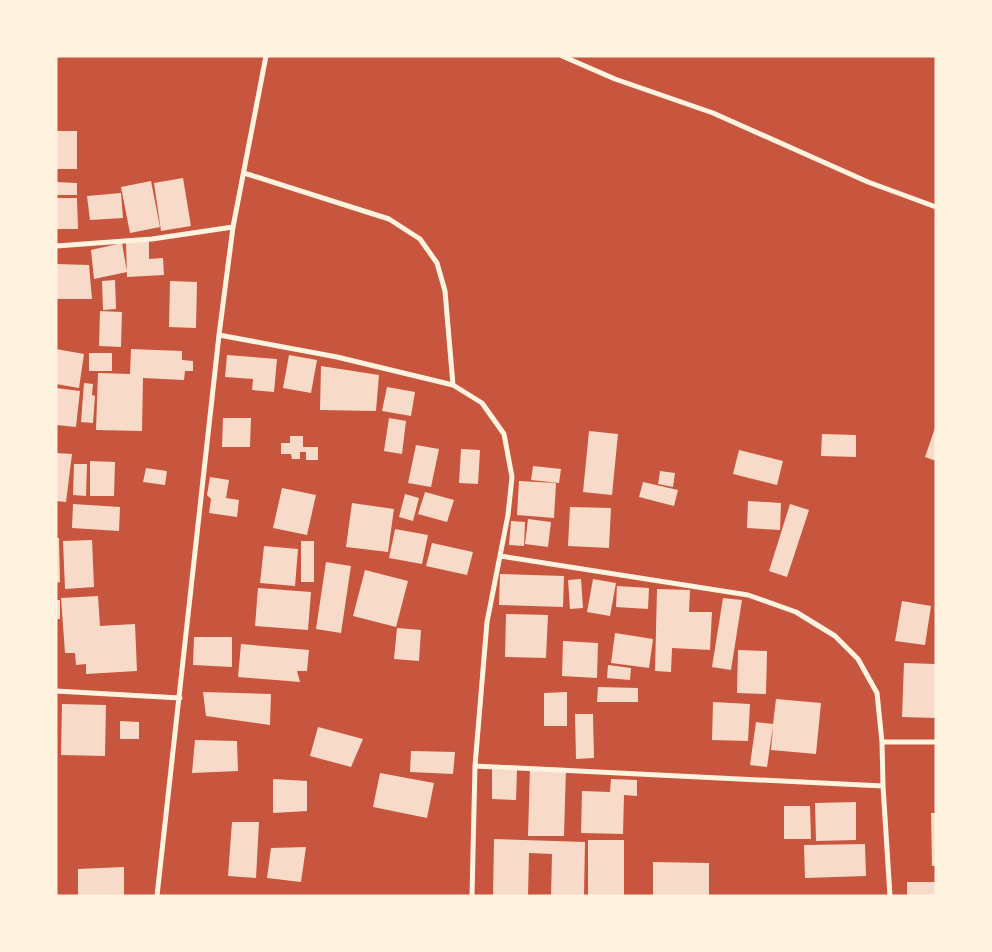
<svg xmlns="http://www.w3.org/2000/svg" width="992" height="952" font-family="Bitter,serif">
<rect width="100%" height="100%" fill="#c8553d"/>
<!-- building -->
<path fill="#f7dbc8" d="M56 131H77V169H56Z
M183 178 191 226 161 231 154 183Z
M151 181 160 227 130 233 121 187Z
M56 182 77 183V195H56Z
M121 193 123 218 90 220 87 196Z
M56 198H77L78 229H56Z
M149 241V259L163 258 164 275 127 277 126 242Z
M122 243 127 272 94 279 91 250Z
M56 264 89 265 92 299H56Z
M115 280 116 309 103 310 102 281Z
M170 281 197 282 196 328 169 327Z
M100 311 122 312 121 347 99 346Z
M56 349 84 354 79 388 56 384Z
M131 349 182 351V360L193 361V371H185L184 380 143 378 142 431 96 430 98 373 130 374Z
M89 353H112V371H89Z
M227 355 277 359 274 392 252 390 253 379 225 377Z
M289 355 317 360 311 393 283 388Z
M321 366 379 375 376 411 320 410Z
M84 383 93 384 92 395 95 396 93 423 81 422Z
M387 387 415 392 411 416 382 411Z
M56 388 80 391 76 427 56 425Z
M223 418H251L250 447H222Z
M389 418 406 421 402 454 384 451Z
M935 428H936V461L925 457Z
M589 431 618 434 612 495 583 492Z
M822 434 856 435V457L821 456Z
M290 436H303V447H318V460H306V452H300V459H292L291 454H281V443H290Z
M416 445 439 449 431 487 408 483Z
M461 449 480 450 478 484 459 483Z
M739 450 783 461 777 485 733 474Z
M56 453 72 454 66 502 56 501Z
M90 461 115 462 114 496H90Z
M74 464H87L86 496 73 495Z
M533 466 561 469 559 483 531 480Z
M146 468 167 471 165 485 143 482Z
M660 471 675 473 673 487 658 484Z
M210 477 229 480 226 498 239 500 237 517 209 513 211 499 207 495Z
M519 481 556 483 554 518 517 515Z
M643 482 678 490 674 506 639 497Z
M282 488 316 495 307 535 273 528Z
M425 492 454 500 447 522 418 514Z
M405 494 419 498 413 521 399 517Z
M748 501 781 503 780 530 747 528Z
M352 503 394 509 388 552 346 547Z
M73 504 120 507 119 531 72 528Z
M790 504 809 510 787 577 769 571Z
M570 507 611 508 609 548 568 546Z
M528 519 551 522 548 547 525 544Z
M511 521 525 522 524 546 509 545Z
M395 529 428 535 422 564 389 558Z
M56 538H59L60 582 56 583Z
M92 540 94 587 65 589 63 541Z
M301 541H314V582H301Z
M432 543 473 552 467 575 426 566Z
M264 546 298 549 295 586 260 583Z
M326 562 351 566 341 633 316 629Z
M365 570 408 581 396 627 353 616Z
M500 574 564 576 563 607 499 605Z
M581 579 583 608 570 609 568 580Z
M593 579 616 583 610 616 587 612Z
M617 586 649 588 648 609 616 607Z
M258 588 311 592 308 630 255 626Z
M657 589 690 590 689 612H712L710 650 672 648 671 672 655 671Z
M98 596 100 626 135 624 137 671 86 674V664L76 665 75 653H65L61 598Z
M723 598 742 600 731 670 712 667Z
M56 600H60V619H56Z
M902 601 931 606 925 645 895 641Z
M506 614 548 615 546 658 505 657Z
M397 628 421 630 419 661 394 659Z
M615 633 653 639 649 668 611 663Z
M194 637H232V667L193 665Z
M563 641 598 643 597 678 562 676Z
M241 644 309 650 307 671H297L300 682 238 677Z
M738 650 767 651 766 694 737 693Z
M904 663 936 664V718L902 717Z
M608 665 631 668 630 680 607 678Z
M598 687 638 688V702H597Z
M203 692 271 694 270 725 206 716Z
M567 692V726H544V693Z
M776 699 821 703 816 754 771 750 773 726 767 767 750 765 756 722 773 724Z
M713 702 750 704 748 741 712 740Z
M62 704 106 705 105 756 61 755Z
M575 714H593L594 758 576 759Z
M120 721 139 722V739H120Z
M318 727 363 739 351 767 310 756Z
M195 740 237 741 238 771 192 773Z
M411 751 455 752 453 774 410 772Z
M530 767 566 768 564 836H528Z
M492 769 517 770 516 800 492 799Z
M380 773 434 783 427 818 373 807Z
M273 779 307 781V811L273 813Z
M611 779 637 780V796L624 795 623 834 581 833 582 791 610 792Z
M856 802V840L816 841 815 803Z
M784 806H810L811 839H784Z
M931 813H936V866H932Z
M232 822H259L256 878 228 876Z
M494 839 585 842 584 896H551L552 854 529 853 528 896H493Z
M588 840H624V896H588Z
M865 844 866 876 805 878 804 845Z
M306 847 301 882 267 878 271 848Z
M653 862 709 863V896H653Z
M124 867V896H78V869Z
M907 882H936V896H907Z"/>
<g fill="none" stroke-linecap="round" stroke-linejoin="round">
<!-- minor -->
<path stroke="#fff3e0" stroke-width="5" d="M562 56 615 79 713 113 868 182 936 207
M244 173 389 219 420 239 437 263 445 291 453 385
M56 246 152 239 233 227
M219 335 337 357 453 385 482 403 504 434 512 477 508 515 487 622 475 766 472 896
M500 556 748 595 796 612 835 636 858 659 877 693 882 742 883 786 890 896
M56 691 180 698
M882 742H936
M475 766 883 786
M157 896 219 335 233 227 266 56"/>
</g>
<!-- border -->
<rect width="992" height="952" fill="none" stroke="#fff3e0" stroke-width="115"/>
</svg>
